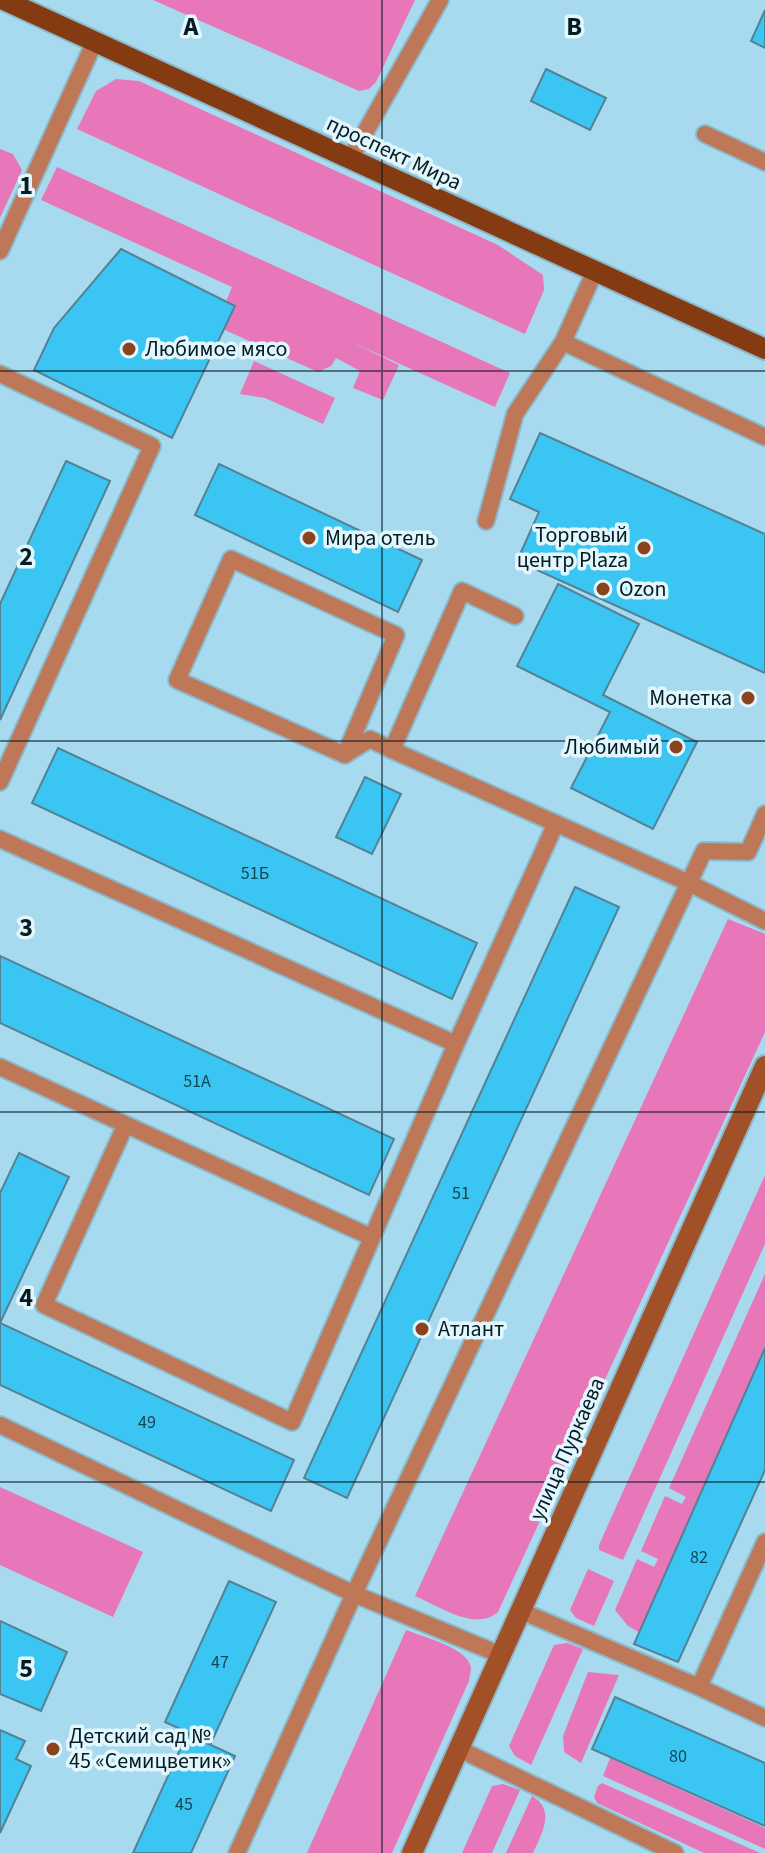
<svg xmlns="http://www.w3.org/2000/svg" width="765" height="1853" font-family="'Source Sans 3',sans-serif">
<rect width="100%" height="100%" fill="#a8daef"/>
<!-- green -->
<path fill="#e777b9" d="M153 0H415L376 82 369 89 359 91Z
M116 79 139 81 498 245 543 275 544 290 525 334 77 129 96 91Z
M0 149 13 154 22 170 0 218Z
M57 167 510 373 495 407 347 340 399 365 383 400 353 388 360 371 336 358 331 366 318 372 216 326 232 287 41 200Z
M254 361 335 398 323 424 265 398 240 394Z
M728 919 765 934V1032L498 1612C475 1632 439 1606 415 1596Z
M765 1175V1244L623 1560 599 1550V1545Z
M765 1274V1347L639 1632 628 1626 615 1610 637 1559 654 1567 658 1559 641 1551 665 1496 682 1504 686 1497 669 1488Z
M0 1487 143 1552 113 1617 0 1565Z
M588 1569 614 1581 594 1626 576 1618 570 1610Z
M406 1630C423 1637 469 1648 471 1668 471 1672 469 1677 469 1681L392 1853H307Z
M567 1643 583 1649 531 1765 515 1756 509 1746 554 1645Z
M588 1672 619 1675 581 1763 564 1752 563 1736Z
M610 1758 765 1828V1849L603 1776Z
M602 1783 760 1853H704L597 1803 594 1797 598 1786Z
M503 1784 520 1790 492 1853H462L492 1786Z
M532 1796C556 1810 542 1833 533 1853H506Z"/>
<!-- building -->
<path fill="#3bc5f3" stroke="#538295" stroke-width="2" d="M765 10V48L751 41Z
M546 69 606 98 590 130 531 101Z
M121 249 235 306 172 438 34 370 54 328Z
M540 433 765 534V673L517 561 539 512 510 499Z
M66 461 110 481 0 720V604Z
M219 464 422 560 398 612 195 515Z
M558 584 639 624 603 695 697 742 653 829 571 788 610 712 517 666Z
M58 748 477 943 452 999 32 803Z
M365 777 401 794 372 854 336 837Z
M575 887 619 907 347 1498 304 1478Z
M0 956 394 1139 369 1195 0 1023Z
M19 1153 69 1177 0 1323V1193Z
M0 1323 294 1460 271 1511 0 1385Z
M765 1348V1470L678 1662 634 1644Z
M229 1581 276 1602 211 1743 165 1722Z
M0 1621 67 1652 41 1711 0 1694Z
M615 1697 765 1763V1826L592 1749Z
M0 1730 25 1741 16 1759 31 1766 0 1833Z
M187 1734 235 1756 191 1853H133Z"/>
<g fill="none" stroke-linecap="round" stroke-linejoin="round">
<!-- service casing -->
<g stroke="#8bb8ca" stroke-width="20">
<path id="service" d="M705 134 765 162
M350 159 440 0
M0 251 95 41
M563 342 765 437
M0 374 152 446 0 782
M486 521 515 414 563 342 595 271
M231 559 396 635 345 755 177 680Z
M515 616 462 591 392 750 689 883 765 921
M346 754 370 739 392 750
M0 839 456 1044
M0 1067 371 1237
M125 1126 44 1305 292 1422 456 1044 556 823
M0 1425 354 1594 501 1655
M521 1611 699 1687 765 1542
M699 1687 765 1718
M459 1749 675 1853
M237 1853 354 1594 704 851 748 852 765 814"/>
</g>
<!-- secondary casing -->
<g stroke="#8bb8ca" stroke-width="24">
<path id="secondary" d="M412 1853 765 1066"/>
</g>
<!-- primary casing -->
<g stroke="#8bb8ca" stroke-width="24">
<path id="primary" d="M4 0 765 349"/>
</g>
<!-- service -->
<use href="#service" stroke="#bf7857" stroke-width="16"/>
<!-- secondary -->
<use href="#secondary" stroke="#a25027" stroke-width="20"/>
<!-- primary -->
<use href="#primary" stroke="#853b11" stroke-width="20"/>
</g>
<!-- grid -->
<path fill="none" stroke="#071b22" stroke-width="2" stroke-opacity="0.55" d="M382 0V1853M0 371H765M0 741H765M0 1112H765M0 1482H765"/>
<!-- markers -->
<g fill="#89431f" stroke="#e2f6fe" stroke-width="3">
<circle cx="129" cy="349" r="8"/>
<circle cx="309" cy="538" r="8"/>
<circle cx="644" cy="548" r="8"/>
<circle cx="603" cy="589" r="8"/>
<circle cx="748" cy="698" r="8"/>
<circle cx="676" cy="747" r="8"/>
<circle cx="422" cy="1329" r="8"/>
<circle cx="53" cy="1749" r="8"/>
</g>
<g text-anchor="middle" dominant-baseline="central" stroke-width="7" stroke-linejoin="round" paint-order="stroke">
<!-- number labels -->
<g font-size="18" fill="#144656">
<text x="255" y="873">51Б</text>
<text x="197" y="1081">51А</text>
<text x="461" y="1193">51</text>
<text x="147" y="1422">49</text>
<text x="699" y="1557">82</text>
<text x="220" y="1662">47</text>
<text x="678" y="1756">80</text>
<text x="184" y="1804">45</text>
</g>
<!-- street labels -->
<g font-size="22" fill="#071b22" stroke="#e2f6fe">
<text transform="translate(394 153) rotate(25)">проспект Мира</text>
<text transform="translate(567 1449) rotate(-66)">улица Пуркаева</text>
</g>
<!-- poi labels -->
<g font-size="22" fill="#071b22" stroke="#e2f6fe" text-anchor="start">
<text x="145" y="349">Любимое мясо</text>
<text x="628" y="535" text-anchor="end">Торговый<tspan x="628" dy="25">центр Plaza</tspan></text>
<text x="325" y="538">Мира отель</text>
<text x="619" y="589">Ozon</text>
<text x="732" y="698" text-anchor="end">Монетка</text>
<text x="660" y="747" text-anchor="end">Любимый</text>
<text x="438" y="1329">Атлант</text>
<text x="69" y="1736">Детский сад №<tspan x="69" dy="25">45 «Семицветик»</tspan></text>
</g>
</g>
<g font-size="26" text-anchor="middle" font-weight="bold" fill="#071b22" stroke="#e2f6fe" stroke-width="7" stroke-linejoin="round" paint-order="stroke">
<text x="191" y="35">A</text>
<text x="574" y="35">B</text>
<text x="26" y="194">1</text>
<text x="26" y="565">2</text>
<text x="26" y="936">3</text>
<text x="26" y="1306">4</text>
<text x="26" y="1677">5</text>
</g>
</svg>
